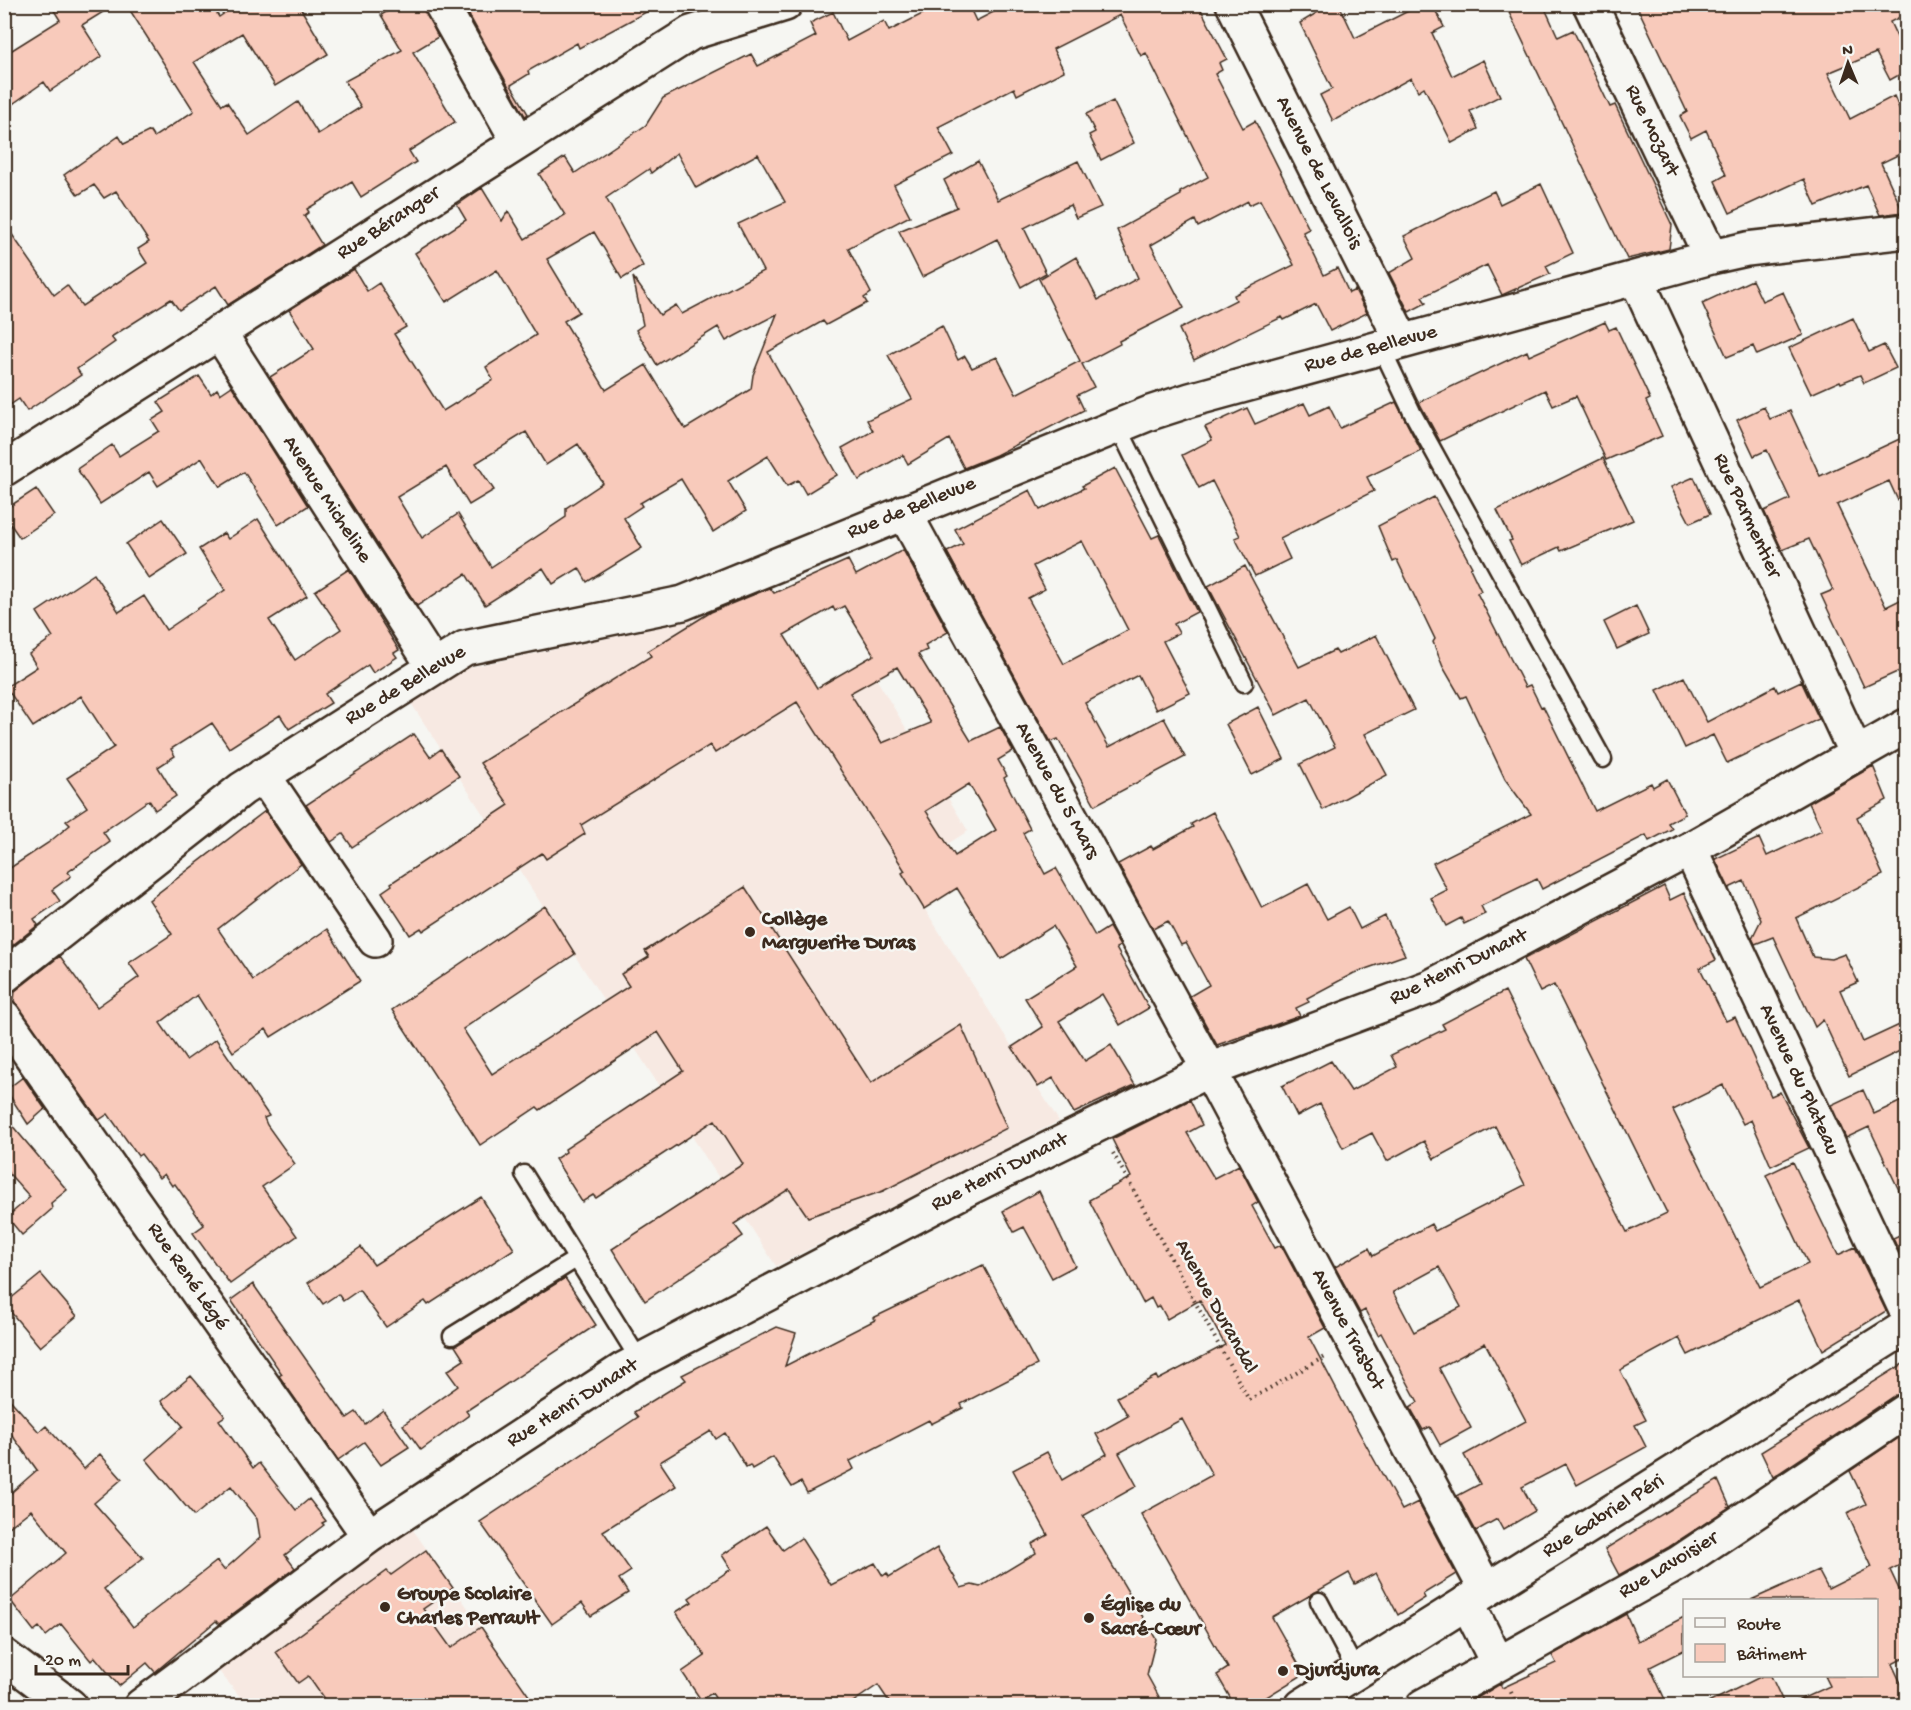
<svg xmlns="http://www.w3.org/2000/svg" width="1911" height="1710" font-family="'Gochi Hand',sans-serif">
<rect width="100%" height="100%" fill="#f6f6f2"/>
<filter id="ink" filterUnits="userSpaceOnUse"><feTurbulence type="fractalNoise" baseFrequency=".0167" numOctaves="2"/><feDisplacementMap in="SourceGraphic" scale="12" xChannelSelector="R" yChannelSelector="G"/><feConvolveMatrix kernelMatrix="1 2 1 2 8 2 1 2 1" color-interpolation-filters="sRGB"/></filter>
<g filter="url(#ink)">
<!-- built -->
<path fill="#f7e9e2" d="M735 600 807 715 874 675 968 831 902 873 1059 1121 776 1266 411 703 467 668 683 622Z
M411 1527 536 1705H247L217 1669Z"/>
<!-- building -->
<path fill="#f8cabb" stroke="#3b2a1e" stroke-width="1.5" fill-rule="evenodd" d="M50 4H116L82 25 102 56 50 91 44 82 4 110V55L60 20Z
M126 4H211L219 17 238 4H298L328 54 275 86 242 33 194 62 222 105 227 102 249 135 298 102 318 134 361 107 345 81 402 50 381 15 400 4H422L438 37 413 52 455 122 409 151 416 162 361 197 352 182 307 209 309 212 304 216 322 245 228 305 216 286 179 310 171 299 111 337 115 342 77 369 81 375 27 411 19 399 4 409V223L54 295 67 285 82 306 147 263 138 249 149 242 116 191 104 198 94 185 78 195 64 175 119 136 124 144 150 131 154 137 194 111Z
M463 4H661L579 48 577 43 528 71 529 74 511 85 528 114 525 116Z
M942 4H968L976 21 1009 4H1198L1227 59 1219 63 1222 70 1215 74 1243 128 1255 121 1309 229 1303 232 1324 275 1337 268 1349 293 1355 290 1367 313 1330 331 1316 304 1284 320 1282 317 1194 360 1179 329 1236 300 1234 295 1294 265 1260 200 1249 205 1248 201 1198 227 1195 220 1151 245 1184 308 1119 341 1120 344 1082 364 1094 387 1077 395 1084 410 996 455 964 468 949 439 908 464 903 455 859 480 842 448 873 431 867 420 912 399 888 355 942 326 958 360 965 356 972 368 997 357 1016 394 1080 361 1039 279 1076 257 1098 300 1138 278 1117 230 1181 195 1180 192 1208 177 1146 53 1141 56 1120 15 1053 49 1064 71 1017 95 1014 88 938 127 953 155 894 185 910 216 848 248 871 293 864 298 867 303 826 325 823 321 768 352 837 475 806 494 798 480 787 486 768 456 728 481 746 511 713 532 681 479 640 503 642 506 624 518 642 548 587 582 579 568 553 584 543 568 485 605 466 574 417 606 270 377 314 349 289 310 354 269 367 291 379 283 406 327 394 334 443 411 493 380 486 367 536 335 497 270 446 302 415 253 466 220 457 205 482 188 502 221 508 211 525 239 565 215 539 174 565 157 575 173 646 125 663 98 751 54 758 66 816 36 810 23 833 12 847 41 884 21 889 31ZM677 153 696 188 758 154 785 202 738 224 763 271 682 314 676 305 660 315 633 277 643 325 636 330 657 365 718 327 726 341 777 314 753 375 751 389 685 429 646 365 606 390 564 321 579 312 547 259 594 232 622 279 643 266 606 198 649 169 651 173ZM526 432 546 465 578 444 603 483 566 508V517L491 567 458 514 422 538 397 497 446 467 469 505 494 490 476 463Z
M1331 4H1339L1355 38 1422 4H1432L1444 27 1432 33 1452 76 1483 60 1500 96 1470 111 1478 129 1452 143 1424 87 1418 91 1411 78 1333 121 1320 95 1332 89 1300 23Z
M1505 4H1543L1558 37 1573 30 1610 107 1615 105 1672 225 1669 249 1627 259Z
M1636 4H1906V14L1890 22 1906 56V71L1890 80 1876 53 1828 73 1850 119 1894 96 1906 125V151L1881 163 1903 212 1880 215 1866 185 1816 206 1804 179 1730 213 1715 181 1726 175 1706 130 1691 138 1680 116 1687 112Z
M1113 101 1134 143 1101 160 1089 135 1095 132 1086 114Z
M978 161 998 200 1078 161 1101 207 1076 218 1070 205 1024 228 1046 273 1021 287 997 239 922 277 899 231 957 207 944 180Z
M1541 184 1573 253 1546 266 1550 274 1502 295 1487 265 1422 297 1426 303 1409 312 1389 273 1415 258 1404 236 1494 191 1500 204Z
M1752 280 1762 301 1783 292 1803 335 1757 355 1753 346 1727 357 1702 303Z
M1853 318 1869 352 1884 345 1896 368 1864 383 1860 375 1841 383 1840 381 1811 394 1789 348Z
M1605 322 1609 330 1616 327 1650 399 1646 401 1662 436 1606 460 1576 396 1553 406 1545 390 1440 441 1419 402 1527 351 1529 356Z
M199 376 211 394 217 389 220 394 232 386 308 506 278 525 244 472 220 487 202 458 158 486 149 472 100 504 77 469 112 445 119 456 159 431 152 420 165 412 158 402Z
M1396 402 1421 451 1367 477 1374 491 1280 538 1290 559 1255 576 1235 538 1240 536 1212 481 1199 488 1182 455 1212 440 1205 427 1247 408 1255 424 1304 403 1310 415 1329 406 1340 428Z
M1764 407 1770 419 1790 411 1820 476 1906 436V518L1889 481 1837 505 1886 607 1906 597V668L1864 687 1821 595 1833 590 1809 539 1782 550 1764 511 1790 499 1767 450 1754 456 1737 420Z
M1603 458 1633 520 1561 551 1559 547 1521 565 1509 541 1512 540 1497 510Z
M1115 468 1152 538 1159 535 1197 612 1174 624 1179 633 1163 641 1190 693 1156 710 1138 675 1085 703 1109 747 1164 718 1185 757 1095 805 1058 739 1051 742 947 552 963 544 955 529 1030 490 1040 510 1084 488 1082 486ZM1082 541 1128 630 1064 664 1028 598 1045 589 1033 566Z
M1694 477 1710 514 1690 523 1671 487Z
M36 489 54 515 20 538 4 515V510Z
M1434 497 1472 567 1470 568 1481 591 1477 593 1525 687 1530 685 1541 707 1543 706 1595 811 1651 783 1653 787 1667 779 1685 814 1668 823 1672 829 1649 841 1646 835 1542 889 1537 879 1481 906 1485 914 1464 924 1461 918 1446 926 1431 898 1447 890 1433 863 1531 814 1505 779 1466 696 1461 698 1443 667 1433 642 1435 639 1397 560 1393 562 1378 526Z
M163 519 187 554 149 579 126 544Z
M258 519 307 596 269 620 295 660 341 629 315 591 349 569 399 650 394 653 397 657 373 673 368 665 325 694 331 703 289 729 280 715 229 748 212 723 171 749 175 756 158 767 176 796 155 810 149 800 103 832 110 842 68 872 71 876 52 890 60 901 34 919 38 925 4 952V872L48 843 70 825 66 821 87 807 67 778 114 747 81 696 33 727 6 687 37 667 29 654 53 637 37 612 94 574 119 612 144 596 166 630 225 590 199 549 224 533 228 539Z
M903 550 948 632 925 645 927 650 918 654 971 741 1000 727 1013 751 998 760 1007 776 1004 778 1030 829 1023 833 1045 874 1056 868 1095 936 1109 927 1120 946 1116 948 1149 1008 1120 1025 1102 994 1059 1021 1085 1061 1111 1045 1135 1085 1074 1113 1053 1078 1038 1087 1012 1047 1043 1027 1025 998 1077 966 1053 926 1001 959 957 888 924 909 902 873 905 871 797 702 715 753 710 745 581 825 585 834 546 859 542 853 423 931 421 928 410 935 382 892 392 885 391 883 509 805 480 763 651 656 648 651 711 612 770 588 774 593 848 560 856 575ZM844 606 874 655 817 688 784 635 833 607 835 611ZM897 667 931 723 882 743 850 693ZM969 784 996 830 955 856 926 811Z
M1245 566 1299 667 1335 650 1338 654 1376 635 1414 710 1365 734 1387 775 1323 810 1300 764 1335 747 1309 698 1276 715 1208 586Z
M1636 606 1649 634 1617 649 1604 622Z
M1684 677 1707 722 1775 686 1778 692 1801 681 1819 719 1727 763 1713 735 1685 748 1657 690Z
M1258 707 1284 759 1252 775 1226 724Z
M414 734 430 757 441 749 459 776 352 847 343 834 331 842 306 805Z
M1873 766 1887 800 1857 817 1883 875 1796 918 1813 957 1831 959 1845 954 1858 982 1840 990 1863 1042 1906 1022V1048L1849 1076 1823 1020 1815 1027 1773 937 1755 944 1752 938 1761 920 1744 881 1729 888 1715 859 1759 838 1767 856 1822 830 1809 803Z
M265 811 301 864 218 929 253 980 327 929 360 981 271 1037 266 1029 233 1052 197 995 160 1023 186 1060 216 1039 269 1116 264 1118 267 1125 295 1164 262 1187 297 1236 230 1284 193 1233 204 1225 175 1184 172 1186 164 1174 159 1178 141 1154 138 1156 108 1114 99 1120 14 1001 15 991 60 956 97 1007 139 977 129 963 172 934 149 900Z
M1213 812 1262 908 1308 884 1327 919 1349 907 1360 929 1385 916 1405 955 1354 973 1307 998 1309 1002 1296 1008 1300 1016 1217 1045 1190 996 1209 985 1186 943 1181 945 1168 921 1153 929 1118 864 1151 846 1153 849 1193 827 1191 824Z
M1664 886 1670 900 1684 893 1716 960 1700 968 1726 1021 1735 1017 1771 1096 1780 1092 1809 1148 1771 1166 1751 1120 1743 1124 1723 1085 1673 1110 1760 1287 1808 1264 1766 1175 1793 1162 1838 1255 1855 1247 1886 1311 1823 1350 1799 1300 1688 1355 1679 1338 1620 1370 1646 1420 1635 1425 1646 1447 1577 1485 1566 1464 1522 1487 1535 1511 1503 1530 1497 1519 1476 1531 1457 1496 1480 1484 1464 1455 1526 1421 1485 1343 1439 1368 1471 1428 1440 1445 1430 1427 1423 1430 1410 1407 1418 1402 1381 1333 1378 1335 1365 1310 1360 1313 1335 1267 1369 1248 1373 1256 1431 1224 1435 1231 1525 1185 1495 1126 1434 1159 1424 1141 1387 1161 1372 1133 1343 1148 1320 1104 1297 1116 1282 1086 1331 1061 1351 1091 1397 1067 1391 1055 1445 1029 1442 1024 1505 991 1627 1232 1667 1213 1554 985 1540 992 1524 959ZM1439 1267 1461 1307 1414 1332 1393 1292Z
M745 887 871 1083 961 1025 1007 1128 883 1191 808 1217 789 1189 734 1224 743 1236 645 1301 612 1249 743 1164 715 1120 596 1198 593 1195 582 1202 555 1159 566 1152 565 1149 683 1071 658 1032 540 1110 537 1107 480 1145 392 1010 545 906 575 954 463 1029 492 1074 629 986 621 974 649 957 645 951Z
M23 1077 45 1109 28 1124 6 1090Z
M1863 1090 1874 1114 1906 1099V1205L1869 1127 1846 1138 1831 1105Z
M1190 1100 1202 1125 1187 1133 1214 1178 1239 1165 1258 1202 1252 1206 1275 1248 1281 1245 1325 1328 1309 1337 1355 1425 1402 1510 1418 1502 1456 1574 1423 1594 1425 1598 1398 1615 1376 1573 1355 1584 1349 1573 1272 1617 1304 1674 1252 1706H1235L1217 1675 1228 1668 1141 1514 1212 1475 1182 1419 1119 1453 1137 1486 1083 1516 1156 1639 1147 1675 1164 1706H892L878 1685 847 1706H720L712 1693 701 1700 682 1672 705 1656 676 1612 692 1602 689 1598 731 1569 722 1555 766 1526 783 1550 801 1538 831 1585 875 1563 883 1576 887 1573 889 1577 937 1548 961 1588 972 1585 980 1587 1036 1553 1032 1544 1048 1535 1013 1470 1047 1452 1062 1480 1107 1454 1096 1434 1128 1416 1117 1397 1156 1376 1158 1380 1225 1345 1200 1300 1167 1319 1160 1306 1156 1308 1151 1298 1143 1303 1089 1200 1131 1177 1112 1139Z
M4 1116 67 1190 51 1203 52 1209 22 1235 7 1217 30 1197 4 1168Z
M1039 1191 1075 1266 1052 1278 1024 1227 1014 1232 1003 1211Z
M481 1197 514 1249 428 1305 425 1301 386 1327 359 1290 343 1301 338 1294 323 1304 308 1283 361 1247 374 1265Z
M1906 1232V1253L1901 1256 1893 1238Z
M983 1265 1037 1365 961 1404 963 1408 931 1424 929 1420 850 1461 854 1469 807 1493 801 1482 792 1487 773 1457 752 1469 750 1465 746 1467 725 1433 716 1439 711 1431 660 1462 676 1486 603 1531 631 1571 619 1579 628 1593 591 1616 582 1603 552 1624 480 1522 638 1417 634 1412 686 1380 682 1375 777 1327 796 1333 785 1366 875 1320 873 1318Z
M41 1274 77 1316 40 1347 4 1304Z
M565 1278 596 1325 466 1411 469 1415 421 1450 403 1425 458 1386 447 1371 464 1360 455 1346Z
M253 1284 347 1418 356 1412 365 1424 383 1410 409 1447 381 1465 364 1442 338 1460 279 1376 282 1374 231 1300Z
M1906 1362V1393L1896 1395 1773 1477 1761 1452Z
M191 1376 225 1416 219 1420 253 1468 259 1463 296 1510 309 1499 326 1521 322 1523 324 1525 285 1555 295 1568 219 1624 216 1621 155 1672 147 1663 119 1686 95 1657 91 1661 61 1624 46 1636 39 1627 34 1631 10 1600 66 1553 31 1510 4 1531V1499L37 1470 4 1424V1393L39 1432 46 1426 84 1469 100 1454 122 1479 94 1503 143 1558 104 1589 133 1627 217 1561 224 1570 260 1538 257 1519 231 1486 194 1516 146 1459 183 1426 161 1401Z
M1906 1433V1562L1890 1570 1906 1604V1657L1892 1664 1906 1694V1701L1896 1706H1786L1830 1686 1825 1676H1876V1600H1751L1818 1570 1828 1589 1872 1567 1847 1513 1866 1504 1850 1471Z
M1718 1480 1730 1507 1669 1547 1619 1575 1605 1549Z
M426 1550 453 1588 423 1609 451 1648 481 1627 536 1706H329L308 1676 298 1683 276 1652 387 1571 391 1575Z
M1626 1614 1638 1641 1684 1617V1650L1650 1667 1668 1706H1464L1500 1684 1502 1688 1556 1663 1552 1655Z
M1762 1676H1771L1785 1706H1702Z"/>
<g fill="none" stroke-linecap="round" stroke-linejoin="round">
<!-- service casing -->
<g stroke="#3b2a1e" stroke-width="21">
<path id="service" d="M1381 347 1412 412 1603 759
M1118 426 1244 683
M524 1174 640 1361
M452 1336 576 1259
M1319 1601 1356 1671"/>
</g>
<!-- minor casing -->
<g stroke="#3b2a1e" stroke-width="38">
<path id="minor" d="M441 4 518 141
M1233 4 1402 341
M1590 4 1711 257
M1636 278 1856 754
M219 332 434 667
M4 469 691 33 785 4
M904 512 1209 1070 1486 1590
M263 775 375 940
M1690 849 1906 1310
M4 976 242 789 465 648 683 603 1150 413 1190 400 1711 257 1747 249 1906 231
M4 1017 369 1536
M1467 1602 1498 1664
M4 1656 70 1706
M141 1706 369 1536 624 1369 971 1187 1209 1070 1430 987 1690 849 1906 726
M1423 1706 1679 1563 1906 1411"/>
</g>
<!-- secondary casing -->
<g stroke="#3b2a1e" stroke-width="38">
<path id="secondary" d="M1302 1706 1906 1327"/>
</g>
<!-- path -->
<path stroke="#3b2a1e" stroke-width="4" stroke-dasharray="1.5 4.5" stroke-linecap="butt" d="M1113 1153 1249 1400 1326 1356
M1511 1692 1517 1706"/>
<!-- service -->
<use href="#service" stroke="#f6f6f2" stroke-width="16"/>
<!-- minor -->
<use href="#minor" stroke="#f6f6f2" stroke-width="33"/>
<!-- secondary -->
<use href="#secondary" stroke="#f6f6f2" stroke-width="33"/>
</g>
</g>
<!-- markers -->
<g fill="#3b2a1e" stroke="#f6f6f2" stroke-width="2">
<circle cx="750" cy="932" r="6"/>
<circle cx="385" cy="1607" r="6"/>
<circle cx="1089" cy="1618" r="6"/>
<circle cx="1283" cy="1671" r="6"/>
</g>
<g text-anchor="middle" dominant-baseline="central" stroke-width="5" stroke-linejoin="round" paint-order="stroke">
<!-- street labels -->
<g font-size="21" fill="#3b2a1e" stroke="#f6f6f2">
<text transform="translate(1651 131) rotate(64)">Rue Mozart</text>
<text transform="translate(1318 173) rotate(63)">Avenue de Levallois</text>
<text transform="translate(389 224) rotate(-33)">Rue Béranger</text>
<text transform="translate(1371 350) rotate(-15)">Rue de Bellevue</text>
<text transform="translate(326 500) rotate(57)">Avenue Micheline</text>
<text transform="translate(912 509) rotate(-22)">Rue de Bellevue</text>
<text transform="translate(1746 516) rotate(65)">Rue Parmentier</text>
<text transform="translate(406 686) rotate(-31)">Rue de Bellevue</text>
<text transform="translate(1056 791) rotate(61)">Avenue du 5 Mars</text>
<text transform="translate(1459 968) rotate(-26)">Rue Henri Dunant</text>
<text transform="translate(1798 1080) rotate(65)">Avenue du Plateau</text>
<text transform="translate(1000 1173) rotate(-27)">Rue Henri Dunant</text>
<text transform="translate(187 1277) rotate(55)">Rue René Légé</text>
<text transform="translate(1215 1307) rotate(61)">Avenue Durandal</text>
<text transform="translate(1347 1330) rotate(62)">Avenue Trasbot</text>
<text transform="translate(573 1404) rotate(-32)">Rue Henri Dunant</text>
<text transform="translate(1604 1517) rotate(-32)">Rue Gabriel Péri</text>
<text transform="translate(1669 1566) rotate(-31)">Rue Lavoisier</text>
</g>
<!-- poi labels -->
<g font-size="21" font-weight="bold" fill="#3b2a1e" stroke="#f6f6f2" text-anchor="start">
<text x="762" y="920">Collège<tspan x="762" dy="24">Marguerite Duras</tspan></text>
<text x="397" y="1595">Groupe Scolaire<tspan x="397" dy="24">Charles Perrault</tspan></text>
<text x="1101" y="1606">Église du<tspan x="1101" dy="24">Sacré-Cœur</tspan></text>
<text x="1295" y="1671">Djurdjura</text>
</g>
</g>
<!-- margin -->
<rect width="1911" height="1710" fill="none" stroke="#f6f6f2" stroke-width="24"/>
<rect x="12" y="12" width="1887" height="1686" fill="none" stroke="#3b2a1e" stroke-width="2" filter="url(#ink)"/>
<!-- legend -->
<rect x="1683" y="1599" width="195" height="78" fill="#f6f6f2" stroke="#aba49d" stroke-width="1.5"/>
<rect x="1695" y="1618" width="30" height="9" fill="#f6f6f2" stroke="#aba49d" stroke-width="1.5"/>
<text x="1737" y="1629" font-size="18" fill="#3b2a1e">Route</text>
<rect x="1695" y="1644" width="30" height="18" fill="#f8cabb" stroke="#aba49d" stroke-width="1.5"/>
<text x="1737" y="1659" font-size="18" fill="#3b2a1e">Bâtiment</text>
<!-- north arrow -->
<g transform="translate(1848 63) rotate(358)" stroke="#f6f6f2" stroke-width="4.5" paint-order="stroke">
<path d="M0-4.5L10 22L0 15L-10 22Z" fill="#3b2a1e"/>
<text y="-9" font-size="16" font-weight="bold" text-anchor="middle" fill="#3b2a1e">N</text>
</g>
<!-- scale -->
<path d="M36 1665v9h92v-9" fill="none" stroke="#3b2a1e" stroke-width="3"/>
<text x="45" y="1665" font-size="18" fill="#3b2a1e" stroke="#f6f6f2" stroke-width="4.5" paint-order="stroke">20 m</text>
</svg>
